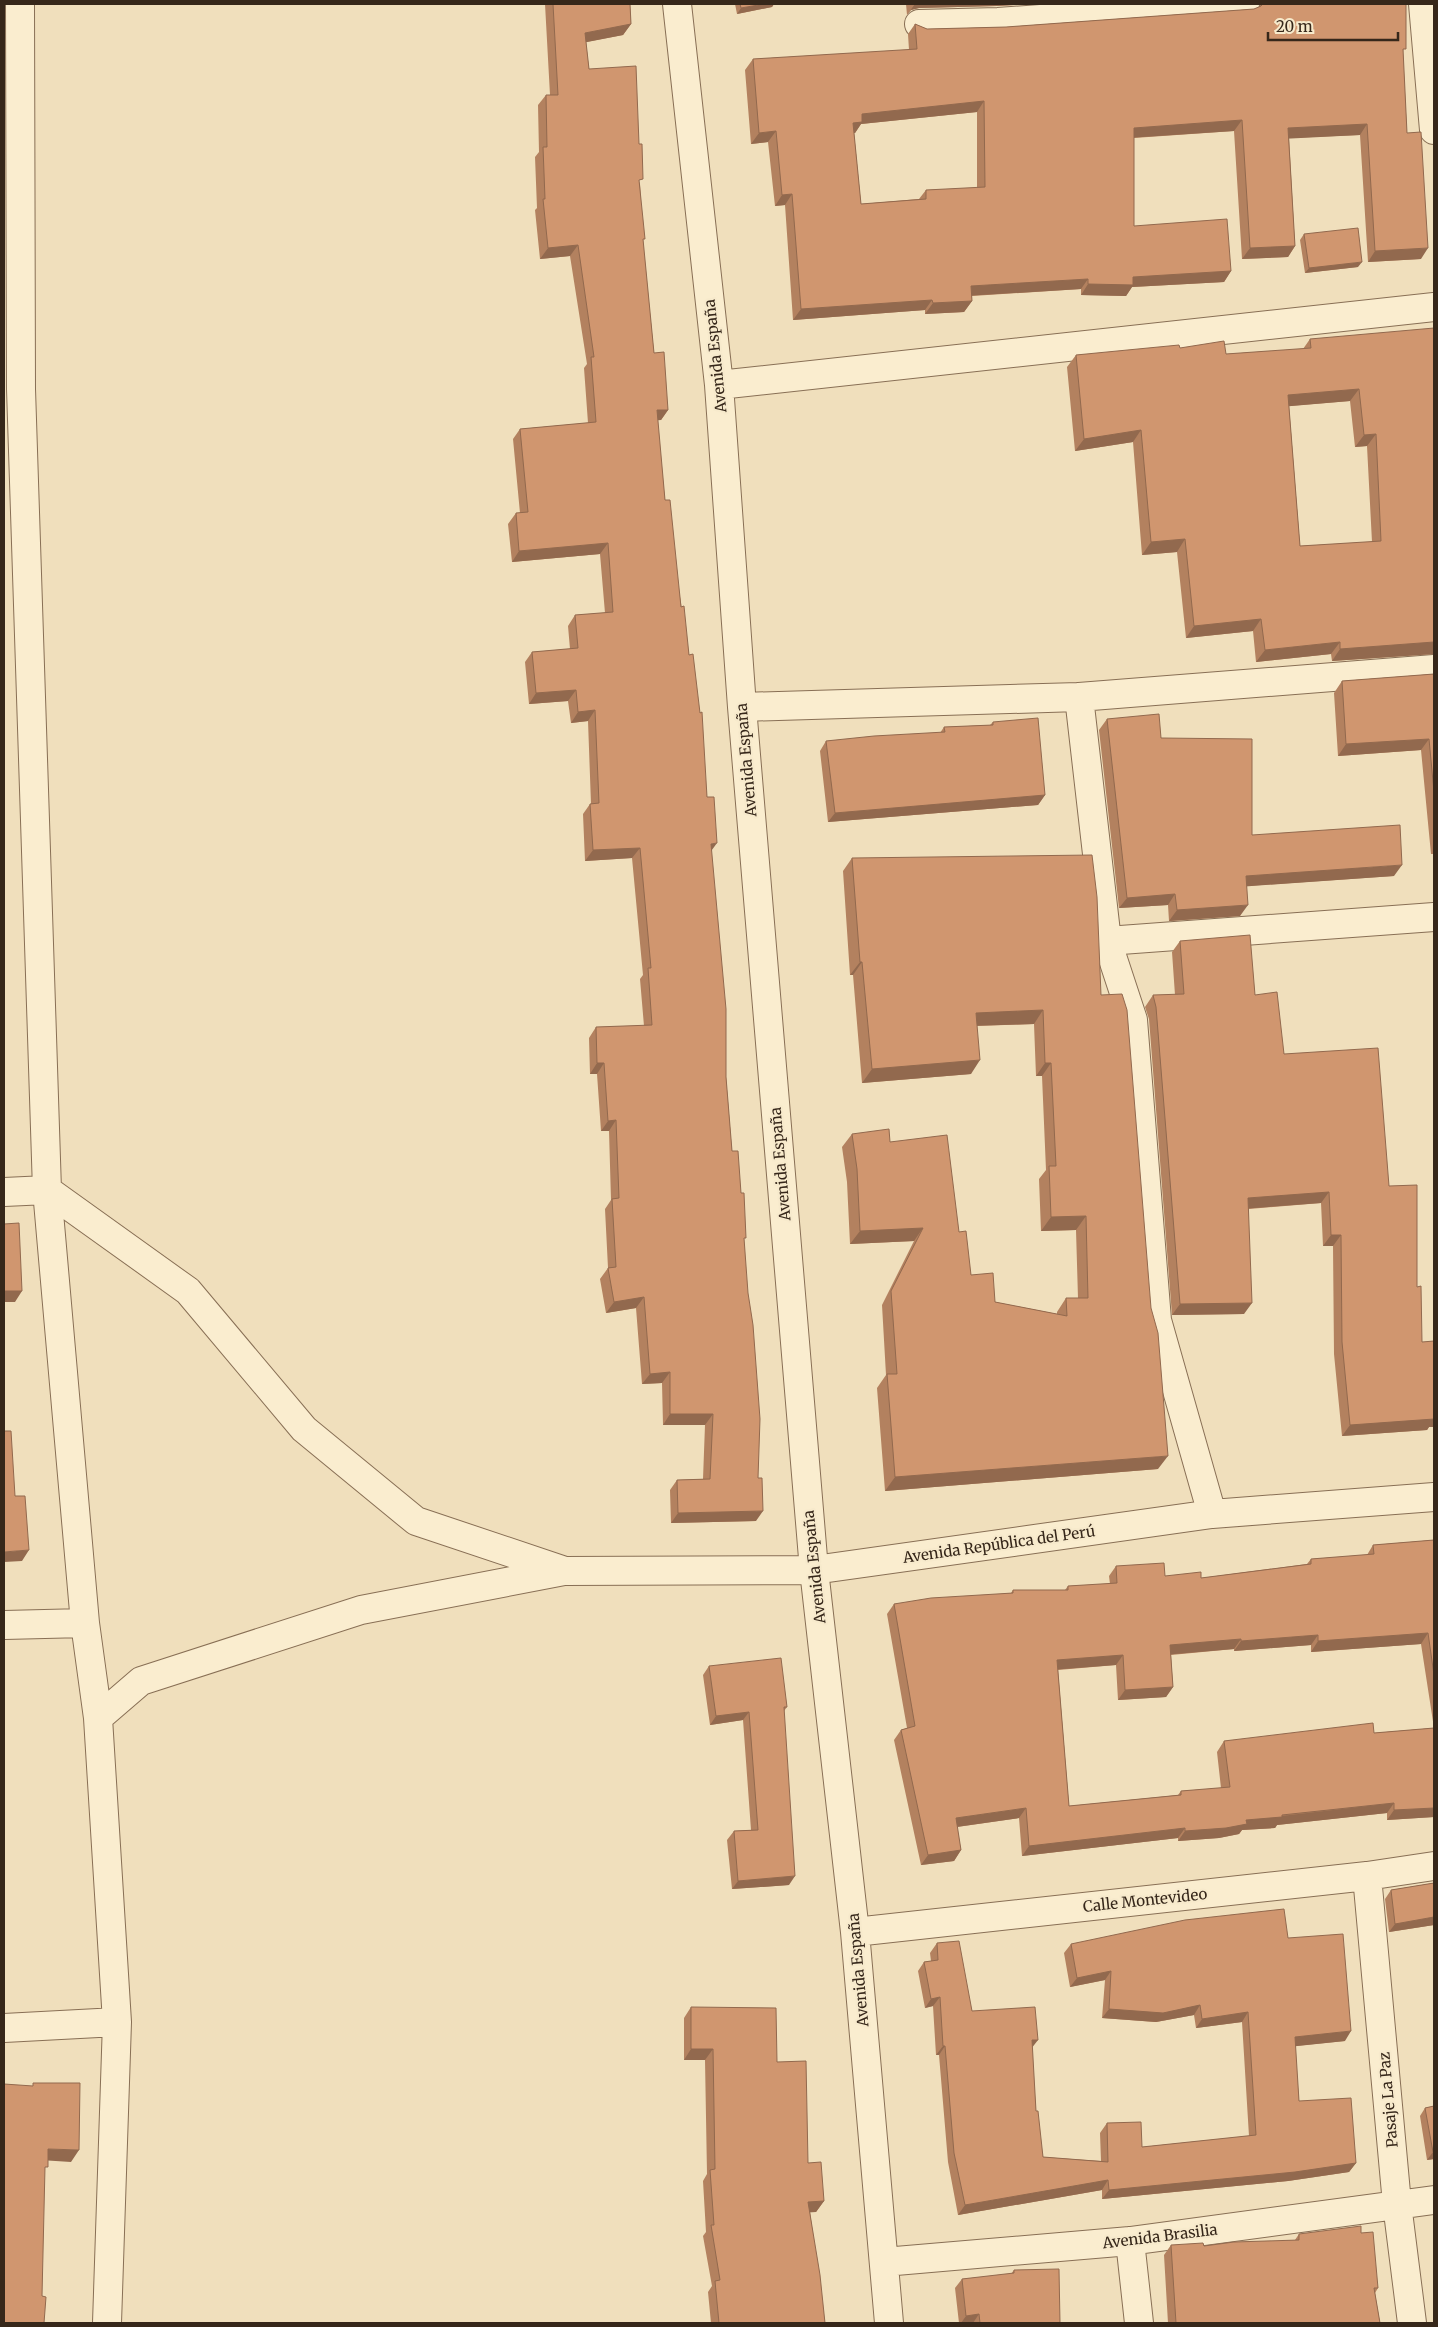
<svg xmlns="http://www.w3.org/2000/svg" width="1438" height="2327" font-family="Merriweather,serif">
<rect width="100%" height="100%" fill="#f0dfbc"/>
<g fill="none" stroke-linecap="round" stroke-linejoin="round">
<!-- minor casing -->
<g stroke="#886f55" stroke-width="30">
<path id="minor" d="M20 4 21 389 47 1190 85 1623 98 1718 117 2022 107 2323
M677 4 719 385 742 707 814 1570 855 1932 889 2323
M1423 4 1434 130
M919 24 998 22 1245 4
M719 385 1434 307
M1079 697 1107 941 1434 917
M742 707 1079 697 1434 669
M1107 941 1133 1020 1157 1320 1212 1514
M4 1192 47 1190 188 1291 304 1429 416 1521 562 1570
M4 1625 85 1623
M98 1718 141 1681 361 1610 564 1571 814 1570 1212 1514 1434 1497
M1367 1876 1397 2204 1412 2323
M855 1932 1367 1876 1434 1866
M4 2028 117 2022
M1130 2241 1139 2323
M884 2262 1130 2241 1434 2200"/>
</g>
<!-- minor -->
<use href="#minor" stroke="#faedcf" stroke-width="28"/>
</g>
<!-- wall -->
<path fill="#b3815f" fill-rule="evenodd" d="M545 4H630L631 24 623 35 586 42 589 69 640 184 643 242 654 353 668 410 661 420H657L665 500 689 655 707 797 711 851 726 1077 732 1151 744 1241 756 1521 671 1523 670 1490 677 1480 703 1479 705 1425H663L662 1383 642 1384 636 1308 606 1313 600 1279 608 1268 605 1209 611 1200 609 1131H601L597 1074H590L589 1038 596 1027 644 1026 640 979 643 975 632 858 585 861 583 814 590 804H591L588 721 571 723 568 701 529 704 525 662 532 652 570 649 568 626 575 615 605 613 600 554 512 562 508 524 516 513H520L513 439 520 429 588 423 584 368 587 364 570 256 540 259 535 210 537 208 535 157 539 152 538 105 546 95H550Z
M735 4H774L772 7 737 14Z
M906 4H1033L997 6 919 8 911 10 907 15Z
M1260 4H1406L1403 53 1407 133 1421 259 1368 262 1360 135 1289 138 1295 246 1288 257 1242 259 1234 131 1134 138V226L1231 271 1224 282 1132 287 1126 296 1081 295V289L972 296V301L964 312 925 314V310L793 320 785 205 775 206 768 142 751 144 745 70 753 59 909 50 908 34 915 24 927 29 1006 27 1254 9 1260 7ZM977 112V188L926 190 919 199 861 204 854 133H855L861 124Z
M1304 234 1358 267 1305 273 1300 240Z
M1434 335V654L1332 661 1331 654 1256 662 1253 631 1186 638 1177 552 1142 555 1133 442 1075 451 1067 367 1076 355 1180 348 1226 354 1303 349 1310 339ZM1350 401 1355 447 1367 446 1372 542 1300 546 1289 406Z
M1434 674V854H1431L1421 750 1338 756 1334 693 1342 681Z
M1107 719 1161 738 1252 835 1394 876 1247 886 1240 916 1169 921 1168 905 1119 908 1099 730Z
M993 722 1045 795 1038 805 828 822 820 751 826 741 940 733 944 727 990 725Z
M852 858 1101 995 1158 1469 885 1491 877 1388 886 1375 882 1305 914 1241 850 1244 847 1182 842 1147 852 1134 890 1142 959 1232 971 1275 995 1302 1057 1314V1312L1066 1298H1078L1076 1230 1041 1231 1039 1179 1046 1170 1042 1076H1036L1034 1024 977 1026 971 1074 862 1083 853 975H850L843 871Z
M1180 941 1255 995 1284 1054 1389 1186 1417 1287 1429 1427 1427 1430 1342 1436 1334 1354 1333 1246H1323L1321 1203 1249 1209 1244 1314 1172 1315 1149 1019 1145 1007 1153 995H1175L1172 952Z
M1434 1540V1817L1387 1820V1813L1277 1825 1275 1828 1242 1830 1239 1834 1219 1838 1178 1841V1838L1022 1856 1019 1818 957 1827 961 1850 954 1861 921 1865 894 1740 901 1730 907 1728 887 1614 894 1604 1011 1593 1013 1590H1065L1068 1586 1110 1584 1109 1576 1116 1566 1165 1576 1201 1578 1307 1564 1311 1559 1367 1555 1373 1545ZM1421 1644 1434 1728 1374 1733 1224 1741 1217 1752 1221 1788 1181 1791 1178 1795 1069 1806 1058 1670 1116 1665 1118 1700 1166 1697 1173 1687 1171 1655 1234 1649V1651L1311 1645V1652Z
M709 1666 787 1707 784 1711 789 1885 732 1889 727 1840 734 1831 751 1830 743 1720 710 1725 703 1675Z
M1434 1883V1925L1389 1932 1385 1899 1391 1890Z
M1288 1938 1345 2041 1295 2046 1299 2101 1356 2163 1349 2172 1288 2181 1102 2199V2190L958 2215 948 2162 939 2055H936L933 2006 925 2008 918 1971 924 1962 931 1961 930 1953 937 1943 972 2011 1032 2048 1036 2111 1043 2157 1101 2161 1100 2133 1107 2123 1142 2147 1249 2136 1242 2022 1196 2028 1194 2015 1156 2022 1102 2018 1105 1980 1070 1987 1064 1953 1071 1944Z
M691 2007 777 2062 808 2163 824 2201 816 2212H810L825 2323H711L708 2292 712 2286 703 2236 706 2232 703 2181 707 2174 705 2060H684V2018Z
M1434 2106V2159L1427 2160 1420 2116 1425 2108Z
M1361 2233 1378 2288 1375 2293 1380 2323H1168L1164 2255 1171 2245 1204 2246 1295 2240 1299 2234Z
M1014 2270 1060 2323H959L955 2288 962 2279 1011 2274Z"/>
<!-- shaded-wall -->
<path fill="#92694e" d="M764 4H774L772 7 737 14 741 8Z
M915 4H1033L997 6 919 8 911 10 907 15Z
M631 24 623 35 577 44 585 33Z
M984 101 977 112 861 124 855 133 845 134 853 123 862 114Z
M1242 120 1234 131 1127 138 1134 128Z
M1367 124 1360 135 1281 139 1288 128Z
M776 131 768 142 751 144 759 133Z
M792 194 785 205 775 206 782 195Z
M578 245 570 256 540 259 548 248Z
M1295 246 1288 257 1242 259 1250 248Z
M1428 248 1421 259 1368 262 1375 251Z
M1362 262 1358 267 1305 273 1309 268Z
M1231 271 1224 282 1132 287 1126 296 1081 295 1088 284 1133 277Z
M1088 279 1081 289 964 296 971 286Z
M932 300 925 310 793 320 801 309Z
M972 301 964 312 925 314 933 303Z
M1359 389 1350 401 1280 407 1288 395Z
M657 410H668L661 420 649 421Z
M1141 430 1133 442 1075 451 1084 439Z
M1376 434 1367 446 1355 447 1364 435Z
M1185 539 1177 552 1142 555 1151 542Z
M608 543 600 554 512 562 519 551Z
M1261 619 1253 631 1186 638 1194 626Z
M1340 642 1331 654 1256 662 1265 650Z
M1434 642V654L1332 661 1340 649Z
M576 690 568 701 529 704 536 693Z
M595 710 588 721 571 723 578 712Z
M1429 739 1421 750 1338 756 1346 744Z
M1045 795 1038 805 828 822 835 813Z
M717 843 709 854 711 844Z
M640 848 632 858 585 861 593 850Z
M1402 865 1394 876 1238 887 1246 876Z
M1175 894 1168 905 1119 908 1127 898Z
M1248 905 1240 916 1169 921 1177 910Z
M860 962H862L853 975H850Z
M1043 1010 1034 1024 966 1026 976 1013Z
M980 1060 971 1074 862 1083 872 1069Z
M597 1063H604L597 1074H590Z
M1045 1063H1051L1042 1076H1036Z
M616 1120 609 1131H601L608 1121Z
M1329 1192 1321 1203 1240 1209 1248 1198Z
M1086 1216 1076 1230 1041 1231 1051 1217Z
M923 1228 914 1241 850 1244 860 1231Z
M1331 1235H1341L1333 1246H1323Z
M4 1291H22L15 1302H4Z
M644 1297 636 1308 606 1313 614 1302Z
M1252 1303 1244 1314 1172 1315 1180 1304Z
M670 1372 662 1383 642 1384 650 1374Z
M670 1414H713L705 1425H663Z
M1434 1416V1427H1429L1427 1430 1342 1436 1350 1425Z
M1168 1456 1158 1469 885 1491 895 1477Z
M763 1511 756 1521 671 1523 678 1513Z
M29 1550 22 1561 4 1562V1552Z
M1428 1633 1421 1644 1311 1652 1318 1641Z
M1318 1635 1311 1645 1234 1651 1241 1641Z
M1241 1639 1234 1649 1163 1655 1170 1645Z
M1123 1655 1116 1665 1050 1670 1057 1660Z
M1173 1687 1166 1697 1118 1700 1125 1690Z
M749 1712 743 1720 710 1725 716 1716Z
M1394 1803 1387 1813 1277 1825 1275 1828 1242 1830 1239 1834 1219 1838 1178 1841 1185 1831 1246 1820Z
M1026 1808 1019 1818 949 1828 956 1818Z
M1434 1808V1817L1387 1820 1394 1810Z
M1185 1828 1178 1838 1022 1856 1029 1846Z
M961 1850 954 1861 921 1865 928 1855Z
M795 1876 789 1885 732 1889 738 1881Z
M1434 1917V1925L1389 1932 1395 1924Z
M1111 1971 1105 1980 1070 1987 1077 1978Z
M940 1997 933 2006 925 2008 931 1999Z
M1200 2005 1194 2015 1156 2022 1102 2018 1109 2009Z
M1248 2012 1242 2022 1196 2028 1202 2019Z
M1351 2031 1345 2041 1288 2047 1295 2037Z
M1032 2040H1038L1031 2049Z
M943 2046H945L939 2055H936Z
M691 2049H713L705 2060H684Z
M48 2149 79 2150 71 2162 40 2160Z
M1433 2152H1434V2159L1427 2160Z
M1356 2163 1349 2172 1288 2181 1102 2199 1109 2190Z
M1108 2180 1102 2190 958 2215 965 2205Z
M824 2201 816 2212 800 2213 808 2202Z
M979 2314 973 2323H961L966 2316Z"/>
<!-- building -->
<path fill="#d0966f" stroke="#92694e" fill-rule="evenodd" d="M553 4H630L631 24 585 33 589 69 636 66 639 144H642L643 179 639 180 645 239H643L654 353 664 352 668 410H657L665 500H670L681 607 684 606 689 655 693 654 700 713 702 712 707 797H714L717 843 711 844 726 1009V1077L732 1151H738L741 1193H744L746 1238H744L748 1293 753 1325 760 1419 758 1478H762L763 1511 678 1513 677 1480 710 1479 713 1414H670V1372L650 1374 644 1297 614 1302 608 1268 616 1267 612 1199 619 1198 616 1120 608 1121 604 1063H597L596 1027 652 1025 648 968H651L640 848 593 850 590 804 599 803 595 710 578 712 576 690 536 693 532 652 578 648 575 615 613 612 608 543 519 551 516 513 528 512 520 429 596 422 591 357H594L578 245 548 248 543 199H545L543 147H547L546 95H558Z
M740 4H764L741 8Z
M1263 4H1406V49H1403L1407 133 1421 132 1428 248 1375 251 1367 124 1288 128 1295 246 1250 248 1242 120 1134 128V226L1227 219 1231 271 1133 277V285L1088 284V279L971 286 972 301 933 303 932 300 801 309 792 194 782 195 776 131 759 133 753 59 917 49 915 24 927 29 1006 27 1254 9 1261 6ZM984 101 985 187 926 190V199L861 204 853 123 862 122V114Z
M1358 228 1362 262 1309 268 1304 234Z
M1434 328V642L1340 649V642L1265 650 1261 619 1194 626 1185 539 1151 542 1141 430 1084 439 1076 355 1179 345 1180 348 1224 341 1226 354 1311 348 1310 339ZM1359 389 1364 435 1376 434 1381 541 1300 546 1288 395Z
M1434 674V792L1429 739 1346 744 1342 681Z
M1159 714 1161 738 1252 739V835L1400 825 1402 865 1246 876 1248 905 1177 910 1175 894 1127 898 1107 719Z
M1038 718 1045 795 835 813 826 741 874 736 945 732 944 727 993 725V722Z
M1092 855 1097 897 1101 995 1122 994 1127 1010 1151 1308 1158 1333 1168 1456 895 1477 887 1374H897L891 1291 923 1228 860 1231 857 1169 852 1134 889 1129 890 1142 947 1135 959 1232 966 1231 971 1275 993 1273 995 1302 1067 1316 1066 1298H1088L1086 1216 1051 1217 1049 1166H1056L1051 1063H1045L1043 1010 976 1013 980 1060 872 1069 862 962H860L852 858Z
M1250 935 1255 995 1277 992 1284 1054 1378 1048 1389 1186 1417 1185V1287L1421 1286 1422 1342 1434 1341V1419L1350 1425 1342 1342 1341 1235H1331L1329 1192 1248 1198 1252 1303 1180 1304 1156 1007 1153 995 1184 994 1180 941Z
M19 1223 22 1291H4V1224Z
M4 1431H11L15 1496H25L29 1550 4 1552Z
M1434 1540V1675L1428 1633 1318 1641V1635L1241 1641V1639L1170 1645 1173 1687 1125 1690 1123 1655 1057 1660 1069 1806 1181 1795V1791L1230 1787 1224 1741 1373 1723 1374 1733 1434 1728V1808L1394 1810V1803L1282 1815V1817L1246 1820 1247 1824 1226 1828 1185 1831V1828L1029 1846 1026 1808 956 1818 961 1850 928 1855 901 1730 915 1726 894 1604 931 1598 1013 1593V1590H1068V1586L1117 1583 1116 1566 1164 1563 1165 1576 1201 1572V1578L1311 1564V1559L1374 1554 1373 1545Z
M781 1658 787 1707H784L795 1876 738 1881 734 1831 758 1830 749 1712 716 1716 709 1666Z
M1434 1883V1917L1395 1924 1391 1890Z
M1284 1909 1288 1938 1343 1934 1351 2031 1295 2037 1299 2101 1351 2098 1356 2163 1295 2172 1109 2190 1108 2180 965 2205 954 2153 945 2046H943L940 1997 931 1999 924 1962 938 1960 937 1943 959 1941 972 2011 1035 2007 1038 2040H1032L1036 2111H1038L1043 2157 1108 2162 1107 2123 1141 2122 1142 2147 1256 2135 1248 2012 1202 2019 1200 2005 1163 2013 1109 2009 1111 1971 1077 1978 1071 1944 1185 1920Z
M691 2007 776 2008 777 2062 806 2061 808 2163 821 2162 824 2201 808 2202 820 2275 825 2323H719L715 2281 720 2280 711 2225H714L710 2170 715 2169 713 2049H691Z
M33 2083H80L79 2150 48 2149V2167H45L42 2296 46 2297 44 2323H4V2084L33 2086Z
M1434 2106V2152H1433L1425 2108Z
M1361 2226V2233L1373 2232 1378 2288H1374L1380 2323H1176L1171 2245 1203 2243 1204 2246 1234 2242 1299 2240V2234Z
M1059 2269 1060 2323H980L979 2314 966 2316 962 2279 1014 2273V2270Z"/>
<g text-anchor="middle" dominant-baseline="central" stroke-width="4.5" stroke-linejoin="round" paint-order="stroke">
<!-- street labels -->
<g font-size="15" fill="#36271a" stroke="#f7eacc">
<text transform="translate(715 356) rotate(-96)">Avenida España</text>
<text transform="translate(746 760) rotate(-95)">Avenida España</text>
<text transform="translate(780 1164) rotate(-95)">Avenida España</text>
<text transform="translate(999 1544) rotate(-8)">Avenida República del Perú</text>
<text transform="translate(814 1567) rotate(-96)">Avenida España</text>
<text transform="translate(1145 1900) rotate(-6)">Calle Montevideo</text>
<text transform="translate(858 1970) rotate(-95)">Avenida España</text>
<text transform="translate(1388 2100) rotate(-95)">Pasaje La Paz</text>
<text transform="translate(1160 2236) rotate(-7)">Avenida Brasilia</text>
</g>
</g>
<!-- border -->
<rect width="1438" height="2327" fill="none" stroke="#36271a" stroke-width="10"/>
<!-- scale -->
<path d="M1268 32v8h130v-8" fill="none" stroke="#36271a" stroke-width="2.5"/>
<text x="1276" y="32" font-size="15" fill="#36271a" stroke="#f7eacc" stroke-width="4" paint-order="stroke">20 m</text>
</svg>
